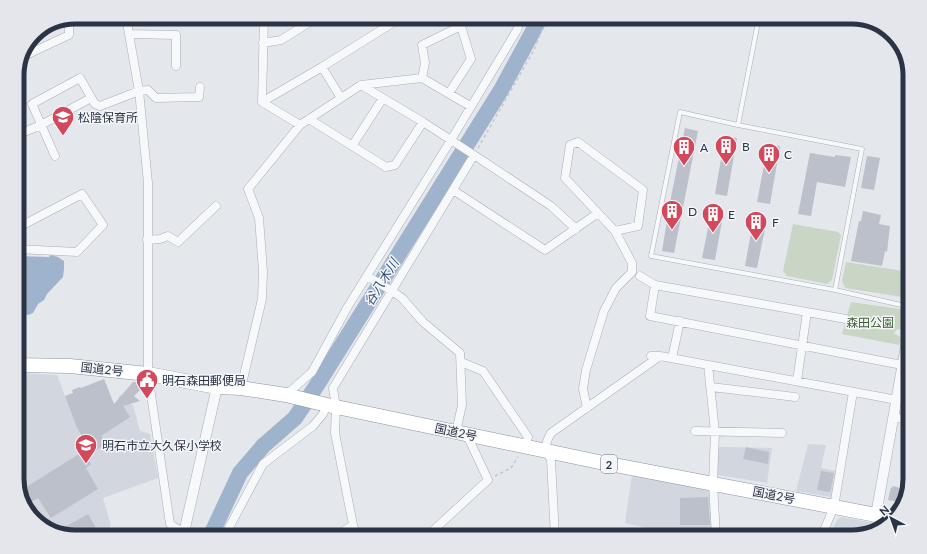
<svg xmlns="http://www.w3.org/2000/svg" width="927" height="554" font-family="Lato,'Noto Sans JP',sans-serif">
<rect width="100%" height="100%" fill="#e4e7ec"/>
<!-- built -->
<path fill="#d2d6de" d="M17 373 57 375 78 430 116 405 120 395 133 405 140 431 150 434 158 478 103 498 110 522 111 537H75L46 529 25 508 17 483Z
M808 444 826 445 821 468 836 471 831 497 796 491Z
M718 447 772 448 767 483 718 475Z
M632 475 711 491 712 537H647V528L625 523Z
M841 517 885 525 881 529 853 537H828L838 519Z"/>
<!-- green -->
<path fill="#c9d6c5" d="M793 224 838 232 841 235 832 280 827 284 787 276 783 271Z
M846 262 910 272 909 292 902 297 845 288 842 281Z
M851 302 900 309 905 316C904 324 905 329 896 330L894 334 899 336 901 339 899 345 842 334Z"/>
<!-- water -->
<path fill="#9fb4cc" d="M51 255 58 257 64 261V269L63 277 47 294 44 300 38 304 33 313 28 315 17 313V256L49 257Z"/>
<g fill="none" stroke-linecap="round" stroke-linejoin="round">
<!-- river -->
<path stroke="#9fb4cc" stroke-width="16" d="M210 537 240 473 263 446 295 418 317 385 501 90 538 22 539 17"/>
</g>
<!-- building -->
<path fill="#bbc0ca" d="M685 128 698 131 674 253 662 251 670 202Z
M725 136 737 138 727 196 715 194Z
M768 144 780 146 770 204 757 202Z
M810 153 835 157V155L851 157 845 187 817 182 811 216 798 214Z
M867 156 880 158 874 190 861 188Z
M712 208 724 210 715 260 702 258Z
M863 211 881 215 879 224 890 226 887 252 885 251 882 266 851 261 859 221H861Z
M754 216 767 219 757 268 745 266Z
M104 379 114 404 133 382H140L141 389 134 396 140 401 123 406 130 417 101 436 106 444 93 452 77 428 65 396 73 393 72 390 80 387 81 388Z
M746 447 769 452 768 464 743 459Z
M82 452 91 464 86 468 98 489 51 518 38 498 24 506 20 491Z
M821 471 834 473 830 492 817 490Z
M893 486 907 490 904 503 888 500 891 487 892 488Z
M708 497 710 525H680V498Z
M88 514 96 528 80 537H75L56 532Z"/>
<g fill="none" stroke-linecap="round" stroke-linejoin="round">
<!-- service casing -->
<g stroke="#a9aeb7" stroke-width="5">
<path id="service" d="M759 17 738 125 862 149 835 290
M738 125 680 112 651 256 835 290 910 307"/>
</g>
<!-- minor casing -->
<g stroke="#a9aeb7" stroke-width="9">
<path id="minor" d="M126 17 139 91 148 183V374L170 524 184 533 225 537
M264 17 262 102 300 125
M129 34 176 35V66
M263 43 281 40 318 17
M24 56 69 35V19
M422 78 425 63 422 45 461 26 471 59 449 93
M361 85 423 122 474 155 551 206 576 229
M341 98 322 67 402 17
M262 102 322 67
M309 119 386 167 395 165 423 122
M17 135 41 125 91 98
M352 146 383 98
M55 156 32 104 80 78 95 104 100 106 139 91 148 90 156 98 199 97 200 87
M453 190 545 250 598 213 615 231 632 263V272L616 288 604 311 586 370 583 389 587 408
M598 213 565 178 570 145 578 142 643 190 638 226 615 231
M147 240 160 239 168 236 178 242 216 206
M17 249 77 252 103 225 82 194 21 226 20 249
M367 276 392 291 402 298 423 322 460 353 462 405 456 432
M640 276 655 285 846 319
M655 285 650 316 902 365
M651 356H660L897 400
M672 358 680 321
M461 362 483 371 528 437 525 446
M708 365 715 432 713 483 716 537
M797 381 807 312
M711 387 795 397
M241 388 262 299 263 271 259 218 248 189 300 125 361 85 422 78 470 106
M286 395 312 372 347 308 451 140 517 30 521 17
M894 418 910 419
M695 431 782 433
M431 534 479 537
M224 537 263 464 313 426 323 414 327 405
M334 537 353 525
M357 537 353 525 335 433 336 407 333 388 474 155
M426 537 488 480 467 435
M555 537 551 460C545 448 544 445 551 433L660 356
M821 537 834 507 853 392"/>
</g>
<!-- tertiary casing -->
<g stroke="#a9aeb7" stroke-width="11">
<path id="tertiary" d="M876 515 910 323
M183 537 217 387"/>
</g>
<!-- trunk casing -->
<g stroke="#8b94a3" stroke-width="15">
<path id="trunk" d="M17 365 70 366 148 374 217 387 241 388 286 395 327 405 599 462 892 518"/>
</g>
<!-- path -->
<path stroke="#c2c5cb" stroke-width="1.5" stroke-dasharray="3 3" stroke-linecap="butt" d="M478 148 534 50 547 17
M495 476 511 468 518 457"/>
<!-- service -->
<use href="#service" stroke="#f7f8fa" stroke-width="4"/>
<!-- minor -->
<use href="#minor" stroke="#f7f8fa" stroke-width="8"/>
<!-- tertiary -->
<use href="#tertiary" stroke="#f7f8fa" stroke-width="10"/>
<!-- trunk -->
<use href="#trunk" stroke="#fff" stroke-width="14"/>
</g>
<!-- icons -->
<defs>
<g id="school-pin" transform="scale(1.15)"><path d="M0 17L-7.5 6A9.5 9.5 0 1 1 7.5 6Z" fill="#d1495b" stroke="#f4f6f9"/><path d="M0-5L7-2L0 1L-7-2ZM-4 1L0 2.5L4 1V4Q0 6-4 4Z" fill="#fff"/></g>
<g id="building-pin" transform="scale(1.15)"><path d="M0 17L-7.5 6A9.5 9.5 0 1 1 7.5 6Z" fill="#d1495b" stroke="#f4f6f9"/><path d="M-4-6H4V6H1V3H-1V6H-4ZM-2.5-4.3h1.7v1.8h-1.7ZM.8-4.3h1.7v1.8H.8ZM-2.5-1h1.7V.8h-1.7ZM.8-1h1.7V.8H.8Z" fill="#fff"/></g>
<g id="civic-pin" transform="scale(1.15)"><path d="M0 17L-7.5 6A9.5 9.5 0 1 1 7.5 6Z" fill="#d1495b" stroke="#f4f6f9"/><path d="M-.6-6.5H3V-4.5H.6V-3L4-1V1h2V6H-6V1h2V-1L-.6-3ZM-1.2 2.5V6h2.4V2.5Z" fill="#fff"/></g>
</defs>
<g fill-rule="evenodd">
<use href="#school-pin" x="63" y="117"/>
<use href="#building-pin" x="726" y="146"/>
<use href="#building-pin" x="684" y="147"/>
<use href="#building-pin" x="769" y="154"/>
<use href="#building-pin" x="672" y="211"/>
<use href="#building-pin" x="713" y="214"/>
<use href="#building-pin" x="756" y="222"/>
<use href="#civic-pin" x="147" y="380"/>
<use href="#school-pin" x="86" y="445"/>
</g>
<g text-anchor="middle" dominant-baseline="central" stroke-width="3" stroke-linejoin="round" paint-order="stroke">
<!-- shield labels -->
<rect fill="#f4f6f9" stroke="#676e7b" stroke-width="1" x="601" y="455" width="16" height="18" rx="3"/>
<g font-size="11" font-weight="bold" fill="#2b3445">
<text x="609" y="464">2</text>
</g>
<!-- poi labels -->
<g font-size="12" fill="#2b3445" stroke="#f4f6f9" text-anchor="start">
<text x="78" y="117">松陰保育所</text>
<text x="742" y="146">B</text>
<text x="700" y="147">A</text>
<text x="784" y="154">C</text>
<text x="688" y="211">D</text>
<text x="728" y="214">E</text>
<text x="772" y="222">F</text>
<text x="162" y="380">明石森田郵便局</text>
<text x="102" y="445">明石市立大久保小学校</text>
</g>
<!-- park labels -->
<g font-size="12" fill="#3f6138" stroke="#f4f6f9">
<text x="870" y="322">森田公園</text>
</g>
<!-- street labels -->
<g font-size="12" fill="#2b3445" stroke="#f4f6f9">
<text transform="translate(102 369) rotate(6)">国道2号</text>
<text transform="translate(456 432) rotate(12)">国道2号</text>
<text transform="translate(774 495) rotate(11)">国道2号</text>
</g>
<!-- water labels -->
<g font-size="13" font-style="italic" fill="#34527a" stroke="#f4f6f9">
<text transform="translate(381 282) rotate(-58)">谷八木川</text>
</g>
</g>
<!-- crop -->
<path d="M0 0H927V554H0ZM75 24H852A51 51 0 0 1 903 75V479A51 51 0 0 1 852 530H75A51 51 0 0 1 24 479V75A51 51 0 0 1 75 24Z" fill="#e4e6eb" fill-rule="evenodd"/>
<path fill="none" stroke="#2b3445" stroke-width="5" d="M75 24H852A51 51 0 0 1 903 75V479A51 51 0 0 1 852 530H75A51 51 0 0 1 24 479V75A51 51 0 0 1 75 24Z"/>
<!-- north arrow -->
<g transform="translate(891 518) rotate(319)" stroke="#f4f6f9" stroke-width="3" paint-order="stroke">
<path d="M0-3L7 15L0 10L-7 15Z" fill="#2b3445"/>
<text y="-6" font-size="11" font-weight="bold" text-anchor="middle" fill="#2b3445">N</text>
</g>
</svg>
